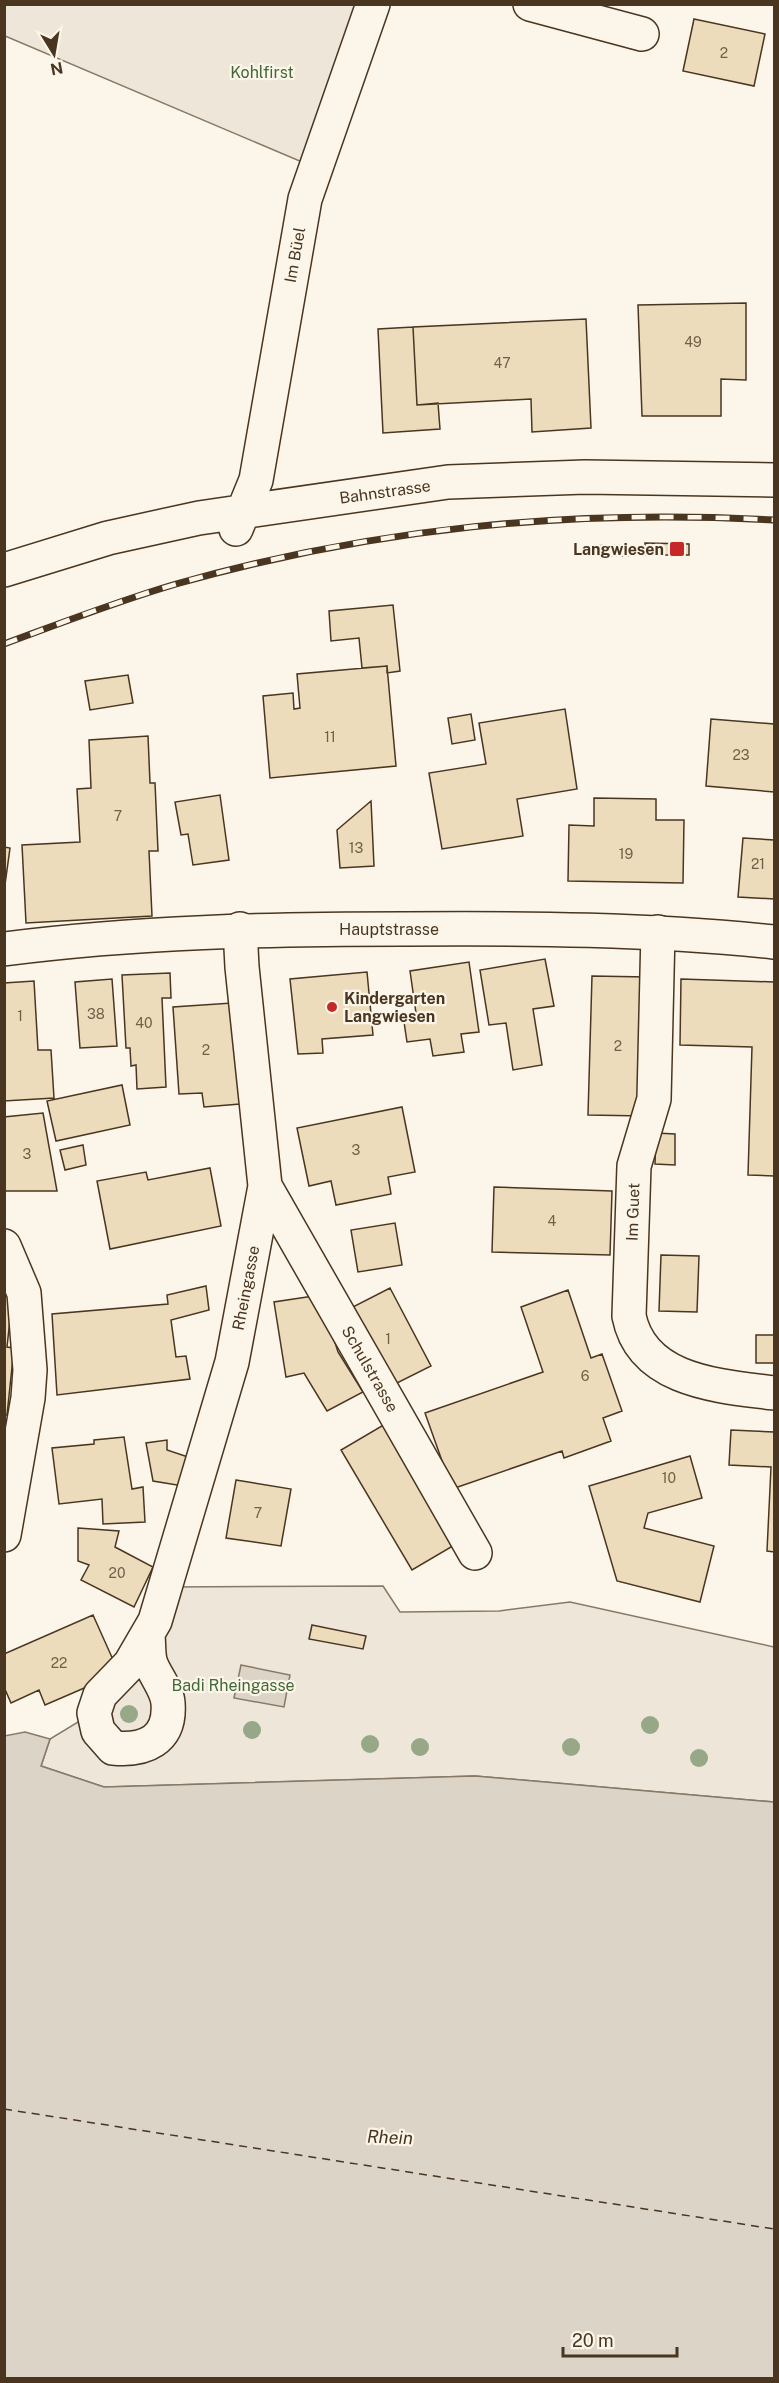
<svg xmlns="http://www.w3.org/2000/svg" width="779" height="2383" font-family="'Public Sans',sans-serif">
<rect width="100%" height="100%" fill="#fbf6e9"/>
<!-- green -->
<path fill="#ede6d9" stroke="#887966" stroke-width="1.5" d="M4 5H363L302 162 5 36Z
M383 1586 400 1612 499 1611 570 1602 774 1647V1802L475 1776 104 1787 41 1766 50 1739 93 1713 166 1587Z"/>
<!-- water -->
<path fill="#dcd4c6" stroke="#887966" stroke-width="1.5" d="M241 1665 290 1675 284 1707 234 1698Z
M25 1732 50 1739 41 1766 104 1787 475 1776 774 1802V2378H5L4 1736Z"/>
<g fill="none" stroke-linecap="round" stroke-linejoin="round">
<!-- ferry -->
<path stroke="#4a3520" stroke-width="1.5" stroke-dasharray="8 6" stroke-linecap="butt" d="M4 2109 774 2229"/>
</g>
<!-- building -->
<path fill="#ecdcbc" stroke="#4a3520" stroke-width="1.5" d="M694 19 765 34 754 86 683 71Z
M746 303V380L721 379V416H642L638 305Z
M586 319 591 428 532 432 531 399 417 405 413 327Z
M413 327 417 405 438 403 440 429 383 433 378 329Z
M645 543 689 544V555H645Z
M628 545V556H584L583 546Z
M393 605 400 671 387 673V666L362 668 359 638 331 641 329 611Z
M387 666 396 766 270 778 263 696 293 693 294 709 300 708 297 674Z
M128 675 133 703 90 710 85 681Z
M565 709 577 789 517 799 523 836 442 849 429 773 486 764 479 723Z
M471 714 475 740 452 744 448 718Z
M711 719 774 724V792L706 786Z
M148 736 150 783H155L158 851H149L152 916 26 923 22 845 80 842 77 789 91 788 89 740Z
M220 795 229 860 193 865 188 834 181 835 175 802Z
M594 798 656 799V820H684L683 883 568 881 569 825 594 826Z
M371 801 374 866 340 868 337 830Z
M743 838 774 840V899L738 897Z
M4 847 10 848 4 892Z
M545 959 554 1006 533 1009 542 1065 513 1070 506 1023 489 1025 480 970Z
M469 962 479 1032 461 1034 464 1052 433 1056 430 1039 407 1042 404 1022 417 1020 410 971Z
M367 972 373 1035 322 1039 323 1053 298 1054 290 979Z
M170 973 171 998H162L166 1087 137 1089 136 1065 131 1066 130 1048H126L122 975Z
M592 976 647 977 644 1116 588 1115Z
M112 979 117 1046 80 1048 75 982Z
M681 979 774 982V1176L748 1175 752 1047 680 1045Z
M34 981 38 1050H51L54 1098 4 1101V983Z
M232 1003 240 1104 204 1107 202 1093 179 1094 173 1007Z
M122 1085 130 1125 56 1141 47 1101Z
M402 1107 415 1172 388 1177 391 1194 336 1205 331 1181 309 1186 297 1128Z
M43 1113 57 1191H4V1117Z
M656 1133 675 1134V1165L655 1164Z
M83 1145 86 1165 65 1170 60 1150Z
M210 1168 221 1226 110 1249 97 1181 146 1172 148 1180Z
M494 1187 612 1191 610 1255 492 1252Z
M395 1223 402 1265 358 1272 351 1230Z
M661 1255 699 1256 697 1312 659 1311Z
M206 1286 209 1310 171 1320 176 1357 186 1356 190 1379 57 1395 52 1314 168 1304 167 1295Z
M390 1288 431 1366 385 1389 345 1311Z
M568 1290 591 1358 602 1354 622 1411 603 1418 611 1441 564 1458 562 1451 452 1489 425 1413 543 1372 521 1307Z
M4 1291 13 1292 7 1347 14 1348 7 1415H4Z
M320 1295 338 1352 363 1392 327 1411 304 1373 286 1377 274 1302Z
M756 1335H774V1363H756Z
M392 1420 463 1540 412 1570 341 1450Z
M731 1430 774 1432V1552L767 1551 771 1467 729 1465Z
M124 1437 132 1489 143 1487 145 1522 103 1524 102 1499 59 1504 52 1448 94 1444V1440Z
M167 1440V1450L191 1458 183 1486 153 1481 146 1443Z
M690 1456 702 1498 648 1513 644 1528 714 1546 700 1602 617 1581 589 1486Z
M236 1480 291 1489 281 1546 226 1538Z
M78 1528 119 1531 115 1547 153 1567 134 1607 81 1580 89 1565 78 1561Z
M93 1615 119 1673 45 1705 39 1690 11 1703 4 1687V1654Z
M312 1625 366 1636 363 1649 309 1639Z"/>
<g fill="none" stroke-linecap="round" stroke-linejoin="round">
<!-- minor casing -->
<g stroke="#4a3520" stroke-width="36">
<path id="minor" d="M530 4 642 34
M236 529 256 480 305 199 373 4
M4 570 108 538 199 518 448 482 585 477 774 480
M658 932 654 1099 634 1166 629 1316C642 1382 720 1386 774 1393
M265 1186 475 1553
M4 1246 24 1293 30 1370 28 1398 4 1535
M148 1636C149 1645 148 1656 151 1664 156 1677 167 1689 168 1703 171 1741 144 1751 113 1748L98 1731 94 1713 100 1695 130 1664 155 1621 232 1362 265 1186 242 967 240 929"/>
</g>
<!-- primary casing -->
<g stroke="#4a3520" stroke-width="36">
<path id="primary" d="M4 949C137 932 269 929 403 929 527 928 651 929 774 942"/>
</g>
<!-- minor -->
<use href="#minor" stroke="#fbf6e9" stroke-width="33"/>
<!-- primary -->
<use href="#primary" stroke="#fbf6e9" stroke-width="33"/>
<!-- rail casing -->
<g stroke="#4a3520" stroke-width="7">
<path id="rail" d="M4 644C61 623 118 601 176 584 374 528 569 509 774 520"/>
</g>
<!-- rail -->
<use href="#rail" stroke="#fbf6e9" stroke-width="4.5" stroke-dasharray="14" stroke-linecap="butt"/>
</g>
<!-- trees -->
<g fill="#96a887">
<circle cx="129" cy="1714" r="9"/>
<circle cx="650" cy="1725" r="9"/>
<circle cx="252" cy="1730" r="9"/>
<circle cx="370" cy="1744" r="9"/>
<circle cx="420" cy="1747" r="9"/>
<circle cx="571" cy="1747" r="9"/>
<circle cx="699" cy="1758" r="9"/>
</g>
<!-- markers -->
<g fill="#c62828" stroke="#fbf6e9" stroke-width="2">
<rect x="669" y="541" width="16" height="16" rx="3"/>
<circle cx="332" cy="1007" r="6"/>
</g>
<g text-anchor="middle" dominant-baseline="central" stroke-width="4.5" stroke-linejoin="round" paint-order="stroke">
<!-- number labels -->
<g font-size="14" fill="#725f47">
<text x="724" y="53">2</text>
<text x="693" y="342">49</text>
<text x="502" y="363">47</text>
<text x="330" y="737">11</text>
<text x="741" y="755">23</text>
<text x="118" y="816">7</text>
<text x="356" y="848">13</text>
<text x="626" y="854">19</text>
<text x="758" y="864">21</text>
<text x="96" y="1014">38</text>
<text x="20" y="1016">1</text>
<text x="144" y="1023">40</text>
<text x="618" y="1046">2</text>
<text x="206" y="1050">2</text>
<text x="356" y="1150">3</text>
<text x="27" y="1154">3</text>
<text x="552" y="1221">4</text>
<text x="388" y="1339">1</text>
<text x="585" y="1376">6</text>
<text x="669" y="1478">10</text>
<text x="258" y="1513">7</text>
<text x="117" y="1573">20</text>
<text x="59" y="1663">22</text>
</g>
<!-- park labels -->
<g font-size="16" fill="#436837" stroke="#fbf6e9">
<text x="262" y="72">Kohlfirst</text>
<text x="233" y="1685">Badi Rheingasse</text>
</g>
<!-- street labels -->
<g font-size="16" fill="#4a3520" stroke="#fbf6e9">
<text transform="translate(295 255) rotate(-80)">Im Büel</text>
<text transform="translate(385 492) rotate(-8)">Bahnstrasse</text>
<text x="389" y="929">Hauptstrasse</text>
<text transform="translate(633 1212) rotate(-88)">Im Guet</text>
<text transform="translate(246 1288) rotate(-79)">Rheingasse</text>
<text transform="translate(370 1369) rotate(60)">Schulstrasse</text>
</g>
<!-- poi labels -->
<g font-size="16" font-weight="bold" fill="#4a3520" stroke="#fbf6e9" text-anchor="end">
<text x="664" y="549">Langwiesen</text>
<text x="344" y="998" text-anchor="start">Kindergarten<tspan x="344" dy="18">Langwiesen</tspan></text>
</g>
<!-- water labels -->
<g font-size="18" font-style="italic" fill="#4a3520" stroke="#fbf6e9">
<text transform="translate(390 2137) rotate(2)">Rhein</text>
</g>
</g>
<!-- border -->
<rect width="779" height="2383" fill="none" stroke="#4a3520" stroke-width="12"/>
<!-- north arrow -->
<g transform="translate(54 54) rotate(169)" stroke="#fbf6e9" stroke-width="4.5" paint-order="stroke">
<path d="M0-4.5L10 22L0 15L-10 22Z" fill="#4a3520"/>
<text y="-9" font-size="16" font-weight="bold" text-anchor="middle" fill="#4a3520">N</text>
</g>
<!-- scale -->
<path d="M563 2347v9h114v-9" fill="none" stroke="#4a3520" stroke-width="3"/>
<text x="572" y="2347" font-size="18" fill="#4a3520" stroke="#fbf6e9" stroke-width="4.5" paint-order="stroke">20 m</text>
</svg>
